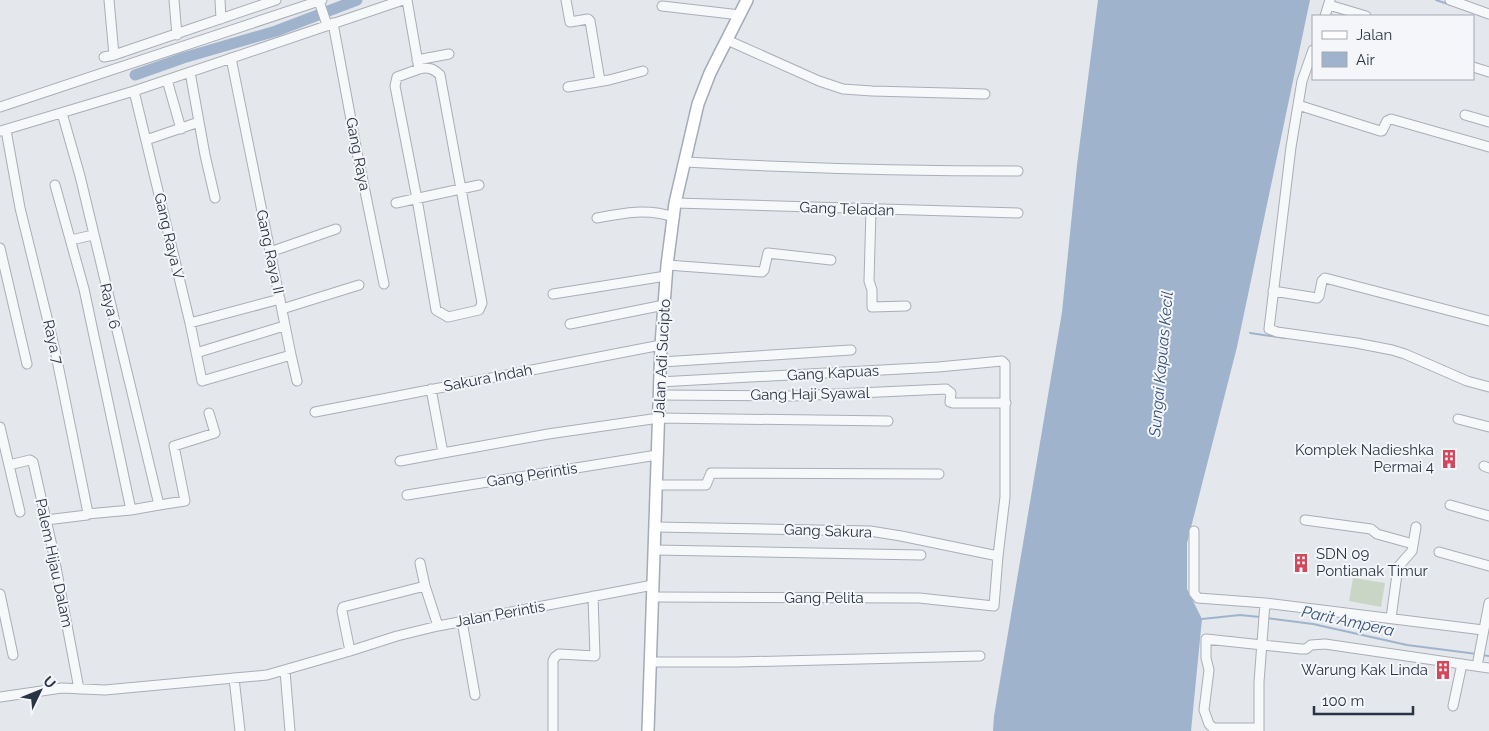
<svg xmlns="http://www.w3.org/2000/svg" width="1489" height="731" font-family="Raleway,sans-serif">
<rect width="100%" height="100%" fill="#e4e7ec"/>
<!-- green -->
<path fill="#c9d6c5" d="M1353 578 1385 583 1381 607 1349 601Z"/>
<!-- water -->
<path fill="#9fb4cc" d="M1098 0H1310L1237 347 1187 543V589L1202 619 1191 731H993L994 716 1062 312 1077 165Z"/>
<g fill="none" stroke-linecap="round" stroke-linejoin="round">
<!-- stream -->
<path stroke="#9fb4cc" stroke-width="2" d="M1436 0 1451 5
M1250 333 1285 338
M1267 618 1313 624 1407 645 1477 654
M1202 619 1240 615 1260 617
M1481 655 1489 656"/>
<!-- river -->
<path stroke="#9fb4cc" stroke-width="11" d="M135 75 183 58 276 31 357 0"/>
<!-- minor casing -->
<g stroke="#a9aeb7" stroke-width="11">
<path id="minor" d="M174 0 177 35
M220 0 221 19
M407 0 419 69C428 67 433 68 440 75L482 303 479 310 448 317 436 310 417 199 395 86 397 77 419 69
M566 0 570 22 588 19 590 21 600 81
M1450 0 1489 14
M319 1 327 25
M1329 5 1366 16
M662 6 740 15
M1325 16 1330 0
M333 23 357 152 384 284
M727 40 819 81 843 89 872 91 985 94
M1313 50 1302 81 1291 147 1269 329 1277 332 1356 343 1392 350 1405 354 1467 381 1489 387
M114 55 276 0
M104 57 114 55 109 0
M417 60 449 54
M1473 67 1489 72
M190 72 205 155 215 198
M167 80 181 129
M568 87 609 80 643 71
M134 91 190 323 202 381 291 355 231 58
M1298 105 1380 131H1382L1387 121 1391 119 1489 147
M0 107 322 0
M62 113 80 176 159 505 131 510
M1465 115 1489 122
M6 130 20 208 55 350 88 513 87 515 46 520
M1 131 134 91 403 0
M146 140 199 122
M685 162C796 168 907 171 1018 171
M55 185 84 289 131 510 87 514
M396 203 479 185
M675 203 1018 213
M871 210 869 281 872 290V307L906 306
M597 218C623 213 647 208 674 217
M71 240 93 235
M0 248 27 364
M270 252 336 229
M667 265 762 272 764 270 768 253 831 260
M1273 291 1317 298 1319 296 1322 281 1325 278 1489 321
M553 294 666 276
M282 309 359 285
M190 323 280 299
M570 324 664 305
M196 353 284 326
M291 355 297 381
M661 362 851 350
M431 389 443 453 548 434 659 418 888 421
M659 395 792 396 946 389 951 393 950 402 953 403H1006
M315 412 661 345
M1458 419 1489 427
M0 427 20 512
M400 461 443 453
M9 465 30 460 33 462 52 546 79 689
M1484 466 1489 468
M657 485H706L711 473 939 474
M407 495 657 455
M159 505 185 501 174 446 215 433 209 413
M1450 505 1489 516
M1305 520 1371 529 1377 534 1413 544
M656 527 870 531 901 536 998 556
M1194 531V593L1198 598 1265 603 1483 630
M654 550 921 555
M1439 552 1489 566
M420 563 425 586 438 626
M0 594 13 655
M653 597 919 598 994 606 998 556 1005 497V364L1002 361 938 367 659 382
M1391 618 1398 567 1412 551 1416 527
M462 621 475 695
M350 651 397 636 438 626 653 585
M651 662H737L980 656
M1477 666 1489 603
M285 671 290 731
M234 678 240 731
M0 697 62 688 105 690 267 675 350 651 342 611 343 607 425 586
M1453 706 1462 664
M1259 728H1213L1209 724 1204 710 1209 670 1206 658V639L1301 649H1306L1311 645 1325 644 1489 668
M553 731V661L555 657 559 654 595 656 593 596
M1259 731V682L1265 603"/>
</g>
<!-- major casing -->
<g stroke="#a3abb8" stroke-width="14">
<path id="major" d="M648 731 661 345 667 265 675 203 698 104 710 73 747 0"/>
</g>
<!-- minor -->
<use href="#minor" stroke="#f7f8fa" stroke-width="9"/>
<!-- major -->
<use href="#major" stroke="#fff" stroke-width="11"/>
</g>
<!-- icons -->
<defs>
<g id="building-bare" transform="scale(1.5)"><path d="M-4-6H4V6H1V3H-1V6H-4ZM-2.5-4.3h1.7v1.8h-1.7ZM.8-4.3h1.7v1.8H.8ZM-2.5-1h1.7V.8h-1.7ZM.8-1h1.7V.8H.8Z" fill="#d1495b" stroke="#f4f6f9" stroke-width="2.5" paint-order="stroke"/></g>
</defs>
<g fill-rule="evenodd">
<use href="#building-bare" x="1449" y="459"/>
<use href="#building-bare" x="1301" y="563"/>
<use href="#building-bare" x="1443" y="670"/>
</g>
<g text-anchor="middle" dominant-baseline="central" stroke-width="4" stroke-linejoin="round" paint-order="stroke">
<!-- street labels -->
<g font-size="15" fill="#2b3445" stroke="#f4f6f9">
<text transform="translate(358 154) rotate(79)">Gang Raya</text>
<text transform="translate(847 209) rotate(2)">Gang Teladan</text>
<text transform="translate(169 236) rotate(77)">Gang Raya V</text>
<text transform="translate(270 252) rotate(78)">Gang Raya II</text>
<text transform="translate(110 306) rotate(77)">Raya 6</text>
<text transform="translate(53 342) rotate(77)">Raya 7</text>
<text transform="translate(662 358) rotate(-87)">Jalan Adi Sucipto</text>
<text transform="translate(833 373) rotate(-3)">Gang Kapuas</text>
<text transform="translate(488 378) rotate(-11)">Sakura Indah</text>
<text transform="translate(810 394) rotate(-1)">Gang Haji Syawal</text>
<text transform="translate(532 475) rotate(-9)">Gang Perintis</text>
<text transform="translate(828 531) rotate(2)">Gang Sakura</text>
<text transform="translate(54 563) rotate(78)">Palem Hijau Dalam</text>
<text x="824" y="598">Gang Pelita</text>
<text transform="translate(500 614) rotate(-10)">Jalan Perintis</text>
</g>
<!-- poi labels -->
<g font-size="15" fill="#2b3445" stroke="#f4f6f9" text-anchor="end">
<text x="1434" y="450">Komplek Nadieshka<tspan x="1434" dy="17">Permai 4</tspan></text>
<text x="1316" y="554" text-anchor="start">SDN 09<tspan x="1316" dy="17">Pontianak Timur</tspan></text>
<text x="1428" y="670">Warung Kak Linda</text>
</g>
<!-- water labels -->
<g font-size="16" font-style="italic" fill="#34527a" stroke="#f4f6f9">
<text transform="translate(1161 364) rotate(-85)">Sungai Kapuas Kecil</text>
<text transform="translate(1348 621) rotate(12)">Parit Ampera</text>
</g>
</g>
<!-- legend -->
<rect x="1312" y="15" width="162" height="65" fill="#f4f6f9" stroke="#a4a8b1"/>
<rect x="1322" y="31" width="25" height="8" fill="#ffffff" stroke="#a4a8b1"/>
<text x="1356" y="40" font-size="15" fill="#2b3445">Jalan</text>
<rect x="1322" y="52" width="25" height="15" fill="#9fb4cc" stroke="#a4a8b1"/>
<text x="1356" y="65" font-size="15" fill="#2b3445">Air</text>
<!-- north arrow -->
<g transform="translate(40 691) rotate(47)" stroke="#f4f6f9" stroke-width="4" paint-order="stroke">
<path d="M0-4L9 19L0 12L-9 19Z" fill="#2b3445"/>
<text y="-8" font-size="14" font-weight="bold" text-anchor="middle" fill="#2b3445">U</text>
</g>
<!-- scale -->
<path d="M1314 706v8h99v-8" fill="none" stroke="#2b3445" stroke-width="2.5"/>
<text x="1322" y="706" font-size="15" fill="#2b3445" stroke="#f4f6f9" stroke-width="4" paint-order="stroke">100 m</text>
</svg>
